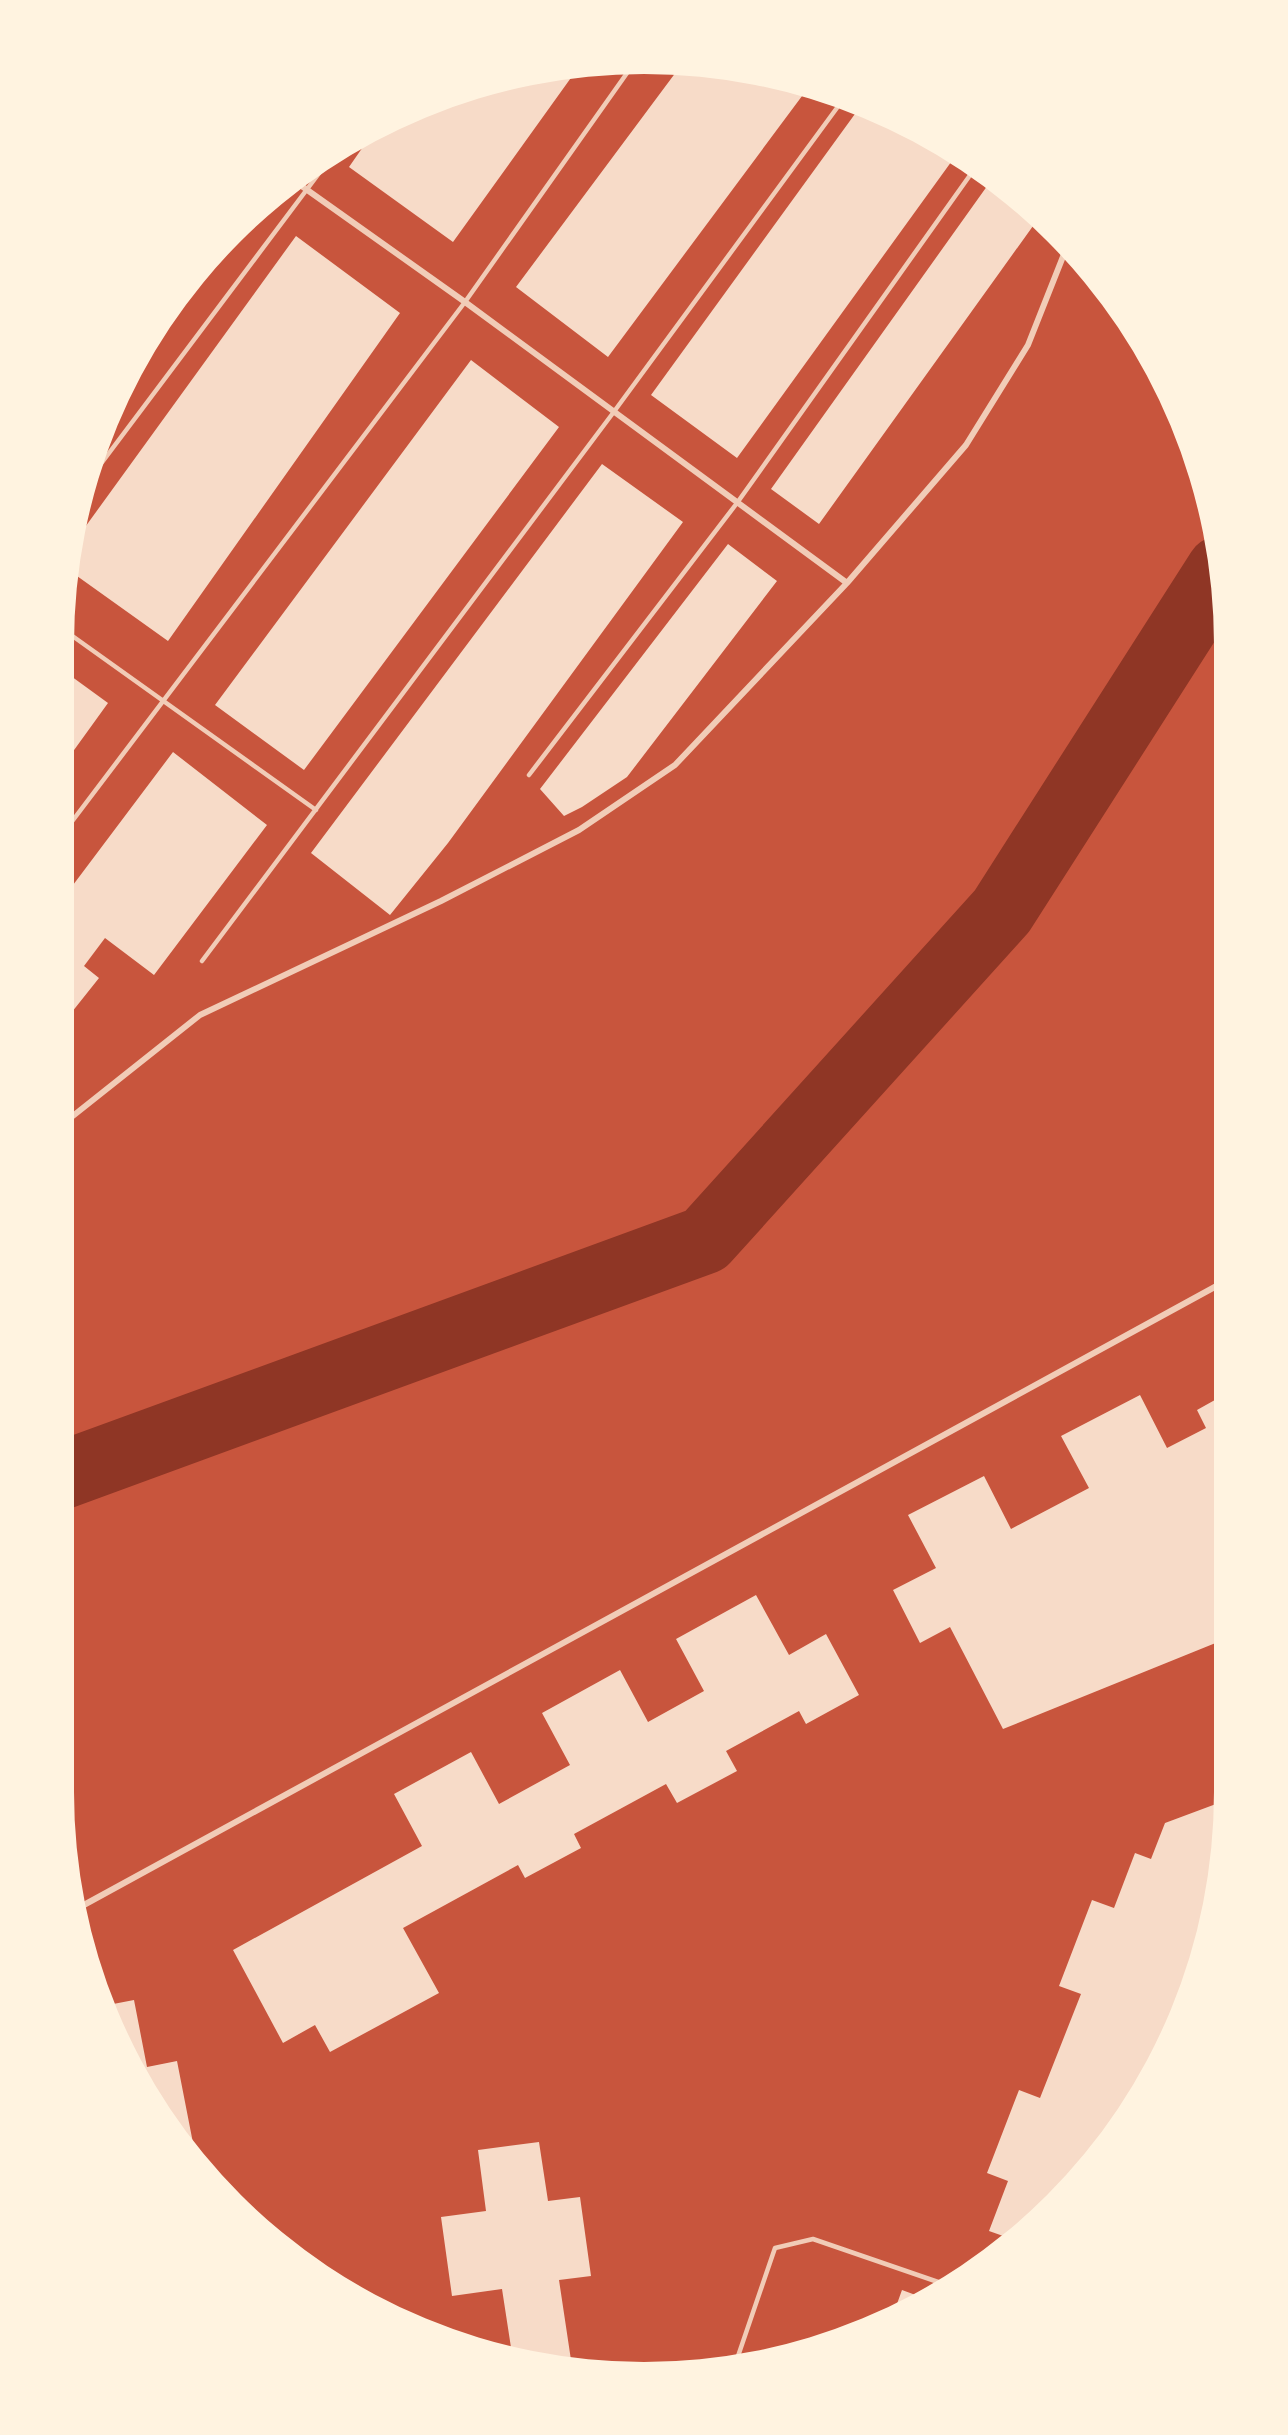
<svg xmlns="http://www.w3.org/2000/svg" width="1288" height="2435" font-family="'Public Sans',sans-serif">
<rect width="100%" height="100%" fill="#c8553d"/>
<g fill="none" stroke-linecap="round" stroke-linejoin="round">
<!-- river -->
<path stroke="#8f3625" stroke-width="68" d="M63 1475 705 1240 1002 911 1220 570"/>
</g>
<!-- building -->
<path fill="#f7dbc8" d="M682 64 795 83 808 88 608 357 516 287Z
M569 68H578L453 242 349 167 374 131 458 94Z
M860 107 901 123 954 158 737 458 651 395Z
M990 182 1027 207 1038 219 819 524 771 489Z
M296 236 400 313 168 641 70 571 75 541Z
M217 254 136 370 134 369 183 290Z
M471 360 559 427 304 770 215 705Z
M602 464 683 522 448 843 390 915 311 853Z
M728 544 777 581 627 777 582 807 564 816 540 789Z
M64 671 108 703 64 764Z
M173 752 267 825 154 975 105 938 84 966 99 978 64 1022V897Z
M1140 1395 1167 1448 1206 1428 1197 1410 1222 1396 1223 1640 1003 1729 950 1627 920 1643 893 1590 936 1568 908 1515 984 1476 1011 1529 1089 1488 1061 1436Z
M756 1595 789 1655 826 1634 859 1695 806 1724 799 1711 726 1751 737 1771 677 1803 666 1784 574 1834 581 1848 525 1878 518 1865 403 1928 439 1993 330 2052 315 2025 283 2043 233 1950 422 1846 394 1794 471 1752 499 1804 570 1765 542 1713 620 1670 648 1722 704 1691 676 1639Z
M1224 1801V1829L1205 1941 1165 2048 1055 2202 1006 2237 989 2231 1008 2181 987 2173 1019 2090 1040 2098 1081 1994 1059 1986 1092 1900 1114 1908 1135 1853 1151 1859 1165 1823Z
M134 2000 147 2067 177 2061 193 2143 183 2145 108 2005Z
M539 2142 548 2201 580 2197 591 2276 559 2280 571 2360 512 2354 502 2289 452 2296 441 2217 486 2211 478 2150Z
M902 2290 921 2297 893 2315Z"/>
<g fill="none" stroke-linecap="round" stroke-linejoin="round">
<!-- service -->
<path stroke="#f1ccb7" stroke-width="4.5" d="M88 481 332 156
M64 630 316 810
M529 775 737 503 973 171
M64 832 465 302 632 66
M202 961 613 413 842 101
M736 2362 775 2248 813 2239 941 2283"/>
<!-- minor -->
<path stroke="#f1ccb7" stroke-width="6" d="M296 182 465 302 847 583
M64 1123 200 1015 441 901 579 830 675 765 847 583 966 445 1028 345 1066 249
M82 1906 1222 1283"/>
</g>
<!-- crop -->
<path d="M0 0H1288V2435H0ZM644 74H644A570 570 0 0 1 1214 644V1792A570 570 0 0 1 644 2362H644A570 570 0 0 1 74 1792V644A570 570 0 0 1 644 74Z" fill="#fff3e0" fill-rule="evenodd"/>
</svg>
